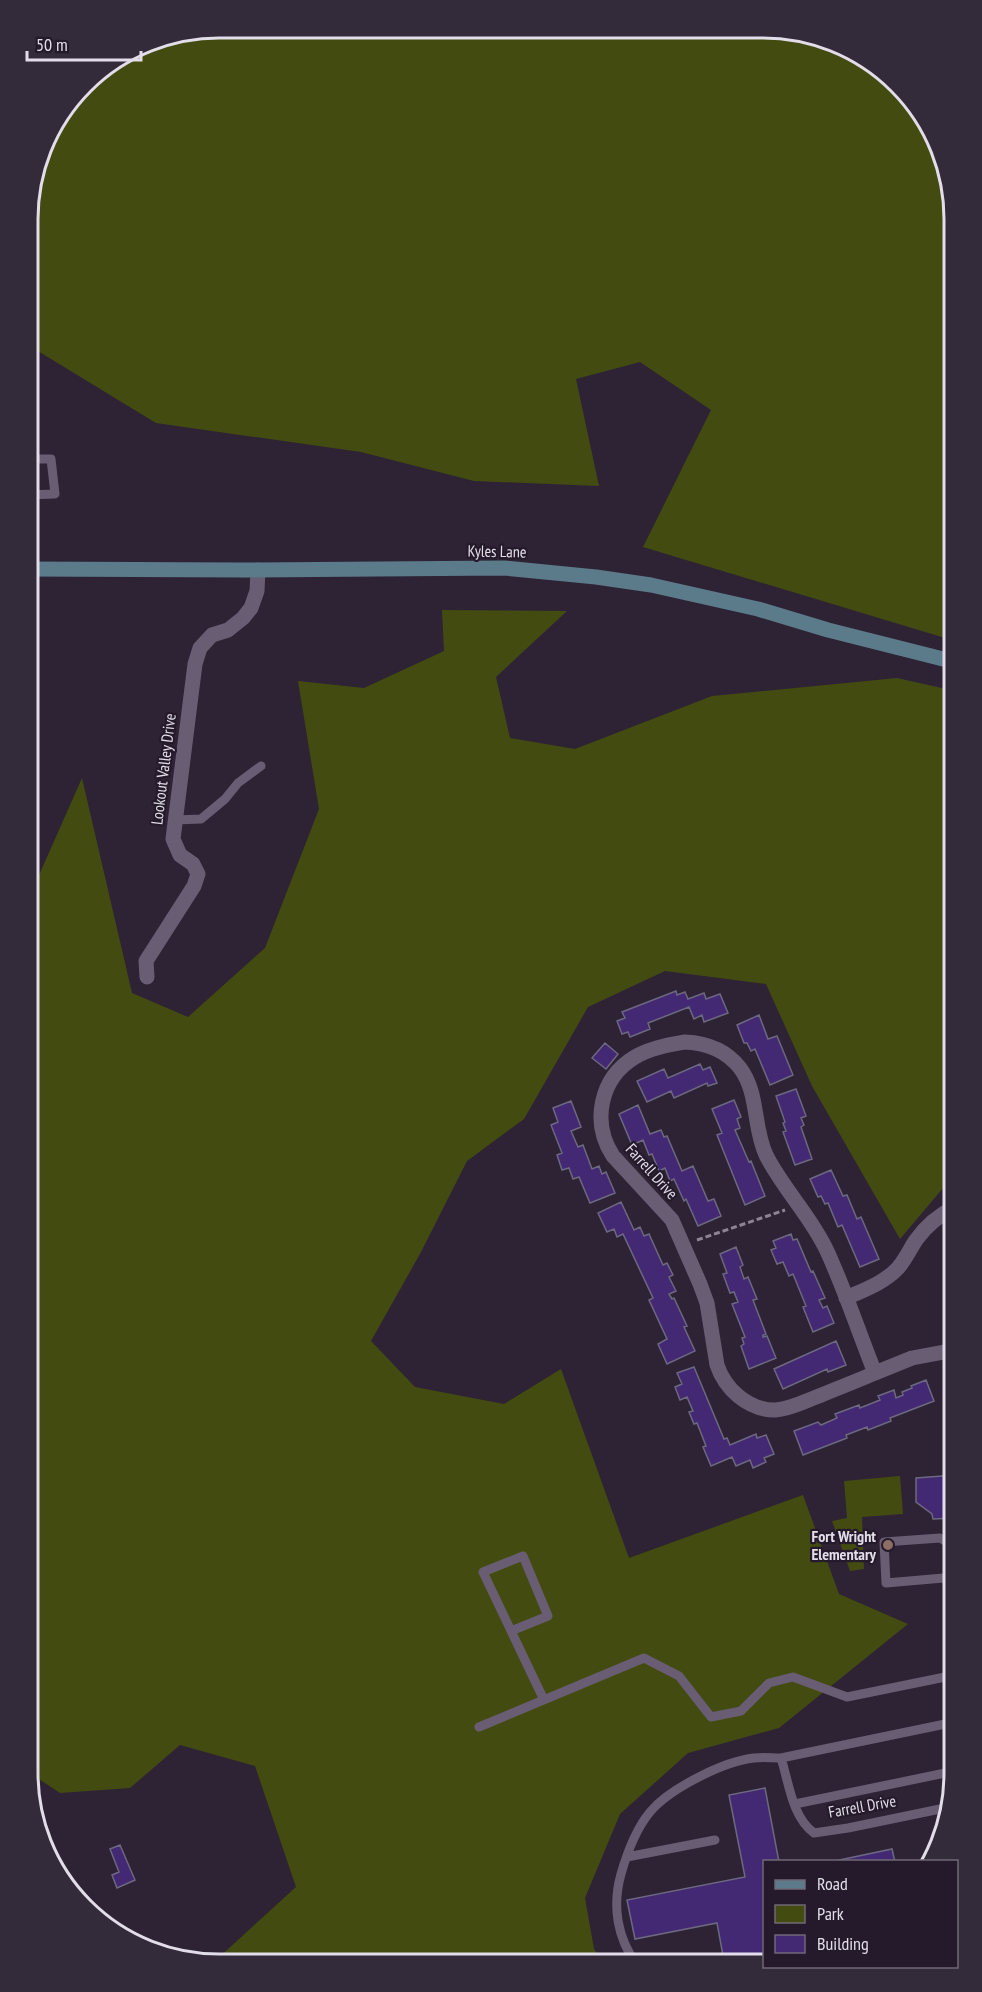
<svg xmlns="http://www.w3.org/2000/svg" width="982" height="1992" font-family="'PT Sans Narrow',sans-serif">
<rect width="100%" height="100%" fill="#2d2335"/>
<!-- green -->
<path fill="#444b10" d="M219 27 800 31 889 74 945 158 955 219V641L643 547 711 410 640 362 576 379 599 486 474 481 361 452 156 423 28 345 29 194 47 134 92 75 146 41Z
M442 610 567 611 496 677 510 738 575 749 712 696 897 678 955 691V1177L949 1181 900 1239 812 1086 766 984 665 971 588 1007 524 1119 467 1161 421 1252 371 1341 415 1387 504 1404 561 1369 629 1558 803 1495 839 1594 908 1624 779 1728 688 1753 620 1814 585 1898 594 1949 605 1965 216 1963 215 1961 296 1887 255 1766 180 1745 130 1788 60 1793 27 1771 28 900 82 778 132 993 188 1017 265 948 319 809 298 681 364 688 444 651Z
M900 1476 903 1514 862 1517 864 1569 850 1571 832 1521 847 1518 844 1481Z"/>
<!-- building -->
<path fill="#432973" stroke="#6d687f" stroke-width="1.5" d="M676 991 677 995 685 992 688 999 704 993 706 999 720 994 728 1013 704 1022 702 1015 694 1019 689 1007 648 1023 650 1029 630 1037 628 1032 622 1034 617 1021 625 1018 622 1012Z
M759 1015 768 1039 777 1036 793 1075 770 1085 755 1049 751 1051 747 1043H744L737 1025Z
M605 1043 618 1054 606 1069 592 1058Z
M700 1064 703 1070 710 1067 717 1083 708 1086 707 1083 674 1098 671 1091 647 1102 637 1081 664 1069 668 1078Z
M796 1089 806 1116 801 1118 804 1125 801 1127 812 1159 795 1165 783 1132 786 1131 783 1123 785 1122 776 1096Z
M734 1100 741 1117 737 1119 740 1128 735 1130 749 1162 751 1161 765 1196 745 1205 717 1135 722 1133 712 1109Z
M571 1101 581 1127 571 1131 578 1147 583 1145 592 1169 599 1166 602 1174 606 1172 615 1193 590 1203 579 1177 573 1179 569 1168 562 1170 557 1155 562 1153 551 1125 558 1122 553 1108Z
M638 1105 650 1134 661 1130 664 1137 667 1136 682 1171 693 1166 708 1201 714 1199 721 1216 698 1226 686 1199 684 1201 674 1179 670 1181 665 1168 659 1171 652 1154 649 1155 643 1140 632 1145 619 1114Z
M831 1170 843 1196 847 1195 857 1219 861 1217 879 1259 860 1267 842 1225 838 1227 828 1203 825 1204 821 1196 818 1197 810 1179Z
M621 1202 634 1230 640 1227 644 1236 649 1234 663 1265 667 1263 673 1275 669 1277 676 1291 669 1294 672 1299 674 1298 687 1326 684 1327 695 1351 667 1364 658 1344 667 1339 649 1300 653 1298 623 1234 617 1237 614 1229 607 1232 598 1213Z
M791 1234 793 1240 797 1239 811 1272 813 1271 825 1298 819 1300 823 1308 827 1306 834 1323 813 1332 803 1307 806 1306 793 1274 789 1276 783 1262 777 1264 771 1250 776 1248 773 1241Z
M736 1247 743 1265 740 1267 744 1279 748 1277 757 1299 753 1300 766 1334 763 1335V1337L767 1336 776 1358 749 1369 741 1346 744 1344 742 1338 745 1337 732 1304 738 1302 734 1292 730 1293 723 1274 727 1273 720 1254Z
M836 1341 846 1365 828 1372 827 1369 783 1389 774 1369Z
M694 1367 724 1439 727 1438 730 1445 756 1434 757 1438 766 1435 774 1454 764 1458 766 1462 753 1468 750 1460 736 1466 732 1457 711 1466 703 1447 706 1446 697 1423 694 1424 689 1412 693 1411 687 1397 680 1400 675 1387 682 1384 677 1373Z
M926 1380 934 1401 890 1418 891 1421 868 1430 867 1427 846 1435 847 1438 803 1455 794 1431 818 1422 821 1425 837 1418 835 1414 859 1405 860 1408 880 1400 878 1396 894 1390 896 1398 903 1395 902 1392 912 1388 911 1386Z
M955 1475V1518L933 1519 932 1514 916 1502V1478Z
M765 1788 779 1862H764V1965H706L724 1961 717 1923 635 1939 627 1900 745 1877 729 1795Z
M120 1845 135 1880 117 1888 112 1875 119 1872 110 1849Z
M892 1849 895 1862H830Z"/>
<g fill="none" stroke-linecap="round" stroke-linejoin="round">
<!-- path -->
<path stroke="#8c8493" stroke-width="3" stroke-dasharray="6 3" stroke-linecap="butt" d="M697 1240 785 1210"/>
<!-- lane -->
<path stroke="#685d72" stroke-width="9" d="M28 495 55 494 51 459H28
M175 820 201 819 225 799 238 783 261 766
M955 1577 886 1583 884 1542 940 1538 955 1547
M511 1631 548 1616 523 1556 483 1572 544 1700
M479 1727 644 1658 679 1676 711 1717 741 1711 769 1683 793 1677 847 1697 955 1675
M781 1758 955 1722
M795 1804 955 1771
M627 1857 715 1840
M637 1965C617 1938 612 1906 621 1874 627 1853 636 1829 650 1812 669 1789 724 1761 754 1758 763 1757 772 1758 781 1758 789 1783 792 1817 814 1833L848 1828 945 1808 950 1806"/>
<!-- street -->
<path stroke="#685d72" stroke-width="15" d="M147 977 146 961 194 886 198 874 193 864 180 855 173 839 195 664 200 648 212 635 228 630 243 618 251 608 257 591 258 570
M685 1042C707 1043 726 1050 740 1068 759 1093 753 1128 766 1155 783 1189 811 1216 827 1251 845 1290 859 1333 875 1373 857 1381 838 1388 819 1396 805 1401 791 1409 775 1410 748 1410 725 1389 717 1365L707 1303 700 1284 672 1220 613 1156C591 1122 600 1078 635 1057 650 1048 668 1045 685 1042Z
M846 1298C864 1290 884 1283 898 1268 905 1260 910 1249 916 1240 926 1226 939 1215 955 1207
M875 1373 912 1358 955 1350"/>
<!-- secondary -->
<path stroke="#5b7a8a" stroke-width="15" d="M28 569 243 570 504 568 596 577 651 585 758 609 828 630 955 662"/>
</g>
<!-- markers -->
<circle fill="#8d6e63" stroke="#241a2b" stroke-width="2" cx="888" cy="1545" r="6"/>
<g text-anchor="middle" dominant-baseline="central" stroke-width="4.5" stroke-linejoin="round" paint-order="stroke">
<!-- street labels -->
<g font-size="16" fill="#e3dde9" stroke="#241a2b">
<text transform="translate(497 551) rotate(1)">Kyles Lane</text>
<text transform="translate(163 769) rotate(-83)">Lookout Valley Drive</text>
<text transform="translate(652 1171) rotate(48)">Farrell Drive</text>
<text transform="translate(862 1806) rotate(-10)">Farrell Drive</text>
</g>
<!-- poi labels -->
<g font-size="16" font-weight="bold" fill="#e3dde9" stroke="#241a2b" text-anchor="end">
<text x="876" y="1536">Fort Wright<tspan x="876" dy="18">Elementary</tspan></text>
</g>
</g>
<!-- crop -->
<path d="M0 0H982V1992H0ZM219 38H763A181 181 0 0 1 944 219V1773A181 181 0 0 1 763 1954H219A181 181 0 0 1 38 1773V219A181 181 0 0 1 219 38Z" fill="#332a3a" fill-rule="evenodd"/>
<path fill="none" stroke="#e3dde9" stroke-width="3" d="M219 38H763A181 181 0 0 1 944 219V1773A181 181 0 0 1 763 1954H219A181 181 0 0 1 38 1773V219A181 181 0 0 1 219 38Z"/>
<!-- legend -->
<rect x="763" y="1860" width="195" height="108" fill="#241a2b" stroke="#706877" stroke-width="1.5"/>
<rect x="775" y="1880" width="30" height="9" fill="#5b7a8a" stroke="#706877" stroke-width="1.5"/>
<text x="817" y="1890" font-size="18" fill="#e3dde9">Road</text>
<rect x="775" y="1905" width="30" height="18" fill="#444b10" stroke="#706877" stroke-width="1.5"/>
<text x="817" y="1920" font-size="18" fill="#e3dde9">Park</text>
<rect x="775" y="1935" width="30" height="18" fill="#432973" stroke="#706877" stroke-width="1.5"/>
<text x="817" y="1950" font-size="18" fill="#e3dde9">Building</text>
<!-- scale -->
<path d="M27 51v9h114v-9" fill="none" stroke="#e3dde9" stroke-width="3"/>
<text x="36" y="51" font-size="18" fill="#e3dde9" stroke="#241a2b" stroke-width="4.5" paint-order="stroke">50 m</text>
</svg>
